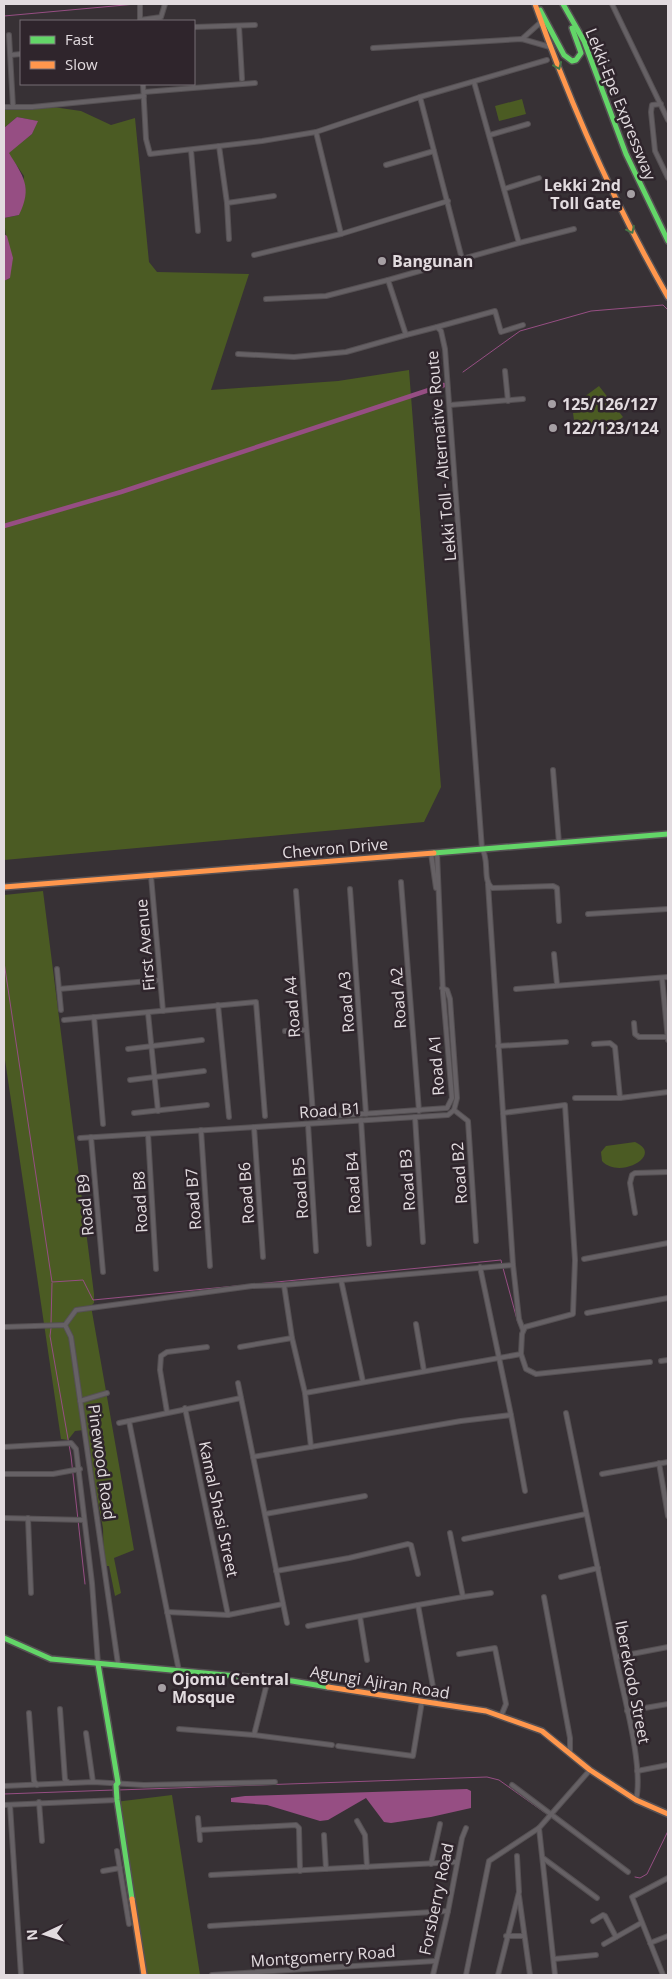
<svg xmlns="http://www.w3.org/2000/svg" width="672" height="1979" viewBox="0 0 672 1979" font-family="'Open Sans',sans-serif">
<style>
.green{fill:#4b5b23}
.water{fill:#964e83}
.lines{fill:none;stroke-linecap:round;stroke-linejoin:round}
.stream{stroke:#964e83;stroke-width:1}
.canal{stroke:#964e83;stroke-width:4.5}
.street-casing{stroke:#555053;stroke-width:6}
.fast-casing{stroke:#555053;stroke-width:8}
.slow-casing{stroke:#555053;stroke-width:8}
.street{stroke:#666165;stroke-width:4}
.fast{stroke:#63d668;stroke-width:5}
.slow{stroke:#ff974d;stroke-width:5}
.oneway{stroke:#467547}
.poi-dot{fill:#a6a0a4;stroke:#2f252c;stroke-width:2}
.labels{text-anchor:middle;stroke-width:5;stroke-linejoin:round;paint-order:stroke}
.street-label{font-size:16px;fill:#e2dbdf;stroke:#2f252c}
.poi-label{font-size:16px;font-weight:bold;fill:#e2dbdf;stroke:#2f252c;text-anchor:start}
</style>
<rect width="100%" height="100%" fill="#373135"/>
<g class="green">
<polygon points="522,99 526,114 499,121 495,106"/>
<polygon points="39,105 81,111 111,125 135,118 149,262 157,272 249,274 211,390 338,381 409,370 441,787 424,822 4,860 4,281 10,278 4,218 19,215 24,176 8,153 32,134 37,121 17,117 4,128 4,106"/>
<polygon points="599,386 623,417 604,432 596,421 596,433 576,435 573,413 588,411 580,400"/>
<polygon points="43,891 94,1294 94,1303 91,1306 134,1550 114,1558 121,1593 115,1596 109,1566 104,1566 103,1528 84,1430 75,1431 68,1440 61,1439 4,1053 4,895"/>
<path d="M635 1142C665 1155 619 1180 602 1161L601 1152 606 1146Z"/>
<polygon points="172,1795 200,1975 144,1975 115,1802"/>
</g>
<g class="water">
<path d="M17 117 38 121 32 134 9 153C23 176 33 187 19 215L4 218V128Z"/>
<polygon points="4,234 7,236 13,258 10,278 4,281"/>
<polygon points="467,1789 471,1791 471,1808 431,1817 391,1823 384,1822 366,1798 328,1820 320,1821 267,1805 231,1802 231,1798 245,1796"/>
</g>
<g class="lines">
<g class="stream">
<polyline points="4,16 136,4"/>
<polyline points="463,372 520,331 591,311 663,305 668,310"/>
<polyline points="4,962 52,1282 83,1280 93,1300 501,1260 502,1265"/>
<polyline points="503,1268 518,1323"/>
<polyline points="51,1324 52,1283"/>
<polyline points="51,1328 50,1336 71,1456 85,1584"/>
<polyline points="118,1790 487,1777 499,1780 544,1812"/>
<polyline points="4,1794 114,1790"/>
<polyline points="635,1877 640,1878 647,1874 668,1831"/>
</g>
<polyline class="canal" points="4,526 121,492 444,385"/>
<g class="street-casing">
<g id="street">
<polyline points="140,4 140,21"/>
<polyline points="612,4 668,120"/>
<polyline points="140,20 161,17 165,4"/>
<polyline points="239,26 242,79"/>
<polyline points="194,27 255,25"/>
<polyline points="9,35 13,107"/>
<polyline points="522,39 541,22"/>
<polyline points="373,48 522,39 550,47"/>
<polyline points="11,55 21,54"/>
<path d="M143 84 146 139 150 154 262 141 316 132 420 97 462 259 388 280 406 335 437 327 441 331 445 349 482 849C490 860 482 880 492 888L553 886 557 888 559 921"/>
<polyline points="144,92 255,83"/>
<polyline points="420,97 547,60"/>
<polyline points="661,104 652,105 651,112 655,151 668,178"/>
<polyline points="4,107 32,107 144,96"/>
<polyline points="316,132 341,234"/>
<polyline points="490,135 528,124"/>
<polyline points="219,146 227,203 229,239"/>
<polyline points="191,150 198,231"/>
<polyline points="386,165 434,151"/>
<polyline points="504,189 539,178"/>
<polyline points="227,203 274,196"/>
<polyline points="519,243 574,229"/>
<polyline points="254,255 341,234 448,201"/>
<polyline points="462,259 519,243 474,82"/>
<polyline points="266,299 326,296 388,280"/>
<polyline points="437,327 495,311 501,332 523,325"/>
<polyline points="238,354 294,357 346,352 406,335"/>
<polyline points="505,371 508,401"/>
<polyline points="450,405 523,399"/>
<polyline points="553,770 559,843"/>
<polyline points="431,853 436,888"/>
<polyline points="151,876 163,1011"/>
<polyline points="401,882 419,1111"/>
<polyline points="488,884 513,1265 519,1319 523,1330"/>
<polyline points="350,889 366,1114"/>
<polyline points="296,891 313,1114 319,1117 447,1108 452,1098 443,993 437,853"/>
<polyline points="588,914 668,909"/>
<polyline points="554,954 557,984"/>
<polyline points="57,969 61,1010"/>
<polyline points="662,978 668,1040"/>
<polyline points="59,989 160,980"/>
<polyline points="516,989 668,977"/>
<polyline points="218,1005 229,1117"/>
<polyline points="148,1013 158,1111"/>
<polyline points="94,1017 103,1124"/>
<polyline points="64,1020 256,1002 265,1116"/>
<polyline points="634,1023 635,1034 639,1037 668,1037"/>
<polyline points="285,1031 306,1030"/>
<polyline points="594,1044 610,1043 615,1047 620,1098"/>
<polyline points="498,1046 566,1042"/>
<polyline points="128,1049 202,1040"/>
<polyline points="130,1080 204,1071"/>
<polyline points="575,1098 620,1098 668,1092"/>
<polyline points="454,1110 468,1121 476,1241"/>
<polyline points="134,1113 207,1105"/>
<polyline points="415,1117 423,1242"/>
<polyline points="361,1120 369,1244"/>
<polyline points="308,1124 316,1251"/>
<polyline points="254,1127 263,1257"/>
<polyline points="201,1130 210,1266"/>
<polyline points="148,1134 156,1269"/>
<polyline points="91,1137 103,1272"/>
<polyline points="80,1138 448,1115 454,1110 457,1098 450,999 447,990 442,988"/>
<polyline points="635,1213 630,1183 632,1175 635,1173 668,1172"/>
<polyline points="584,1259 668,1243"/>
<polyline points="480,1267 511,1415 525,1491"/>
<polyline points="341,1280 363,1382"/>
<polyline points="284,1285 513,1265"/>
<polyline points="587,1313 668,1298"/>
<polyline points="416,1324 424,1371"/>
<polyline points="65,1325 76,1310 252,1286 284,1285 292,1338 305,1393"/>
<polyline points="4,1327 65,1325 71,1337 118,1664"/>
<polyline points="240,1347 292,1338"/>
<polyline points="521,1354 526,1369 536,1374 650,1362"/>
<polyline points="661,1361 668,1360"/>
<polyline points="238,1383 287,1623"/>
<polyline points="80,1401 107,1393"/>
<polyline points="185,1408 228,1615"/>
<polyline points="167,1412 160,1370 161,1356 167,1352 207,1347"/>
<path d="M566 1413C583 1495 599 1576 616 1658 623 1693 644 1767 636 1800"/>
<polyline points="129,1421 179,1671"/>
<polyline points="119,1423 241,1398"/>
<polyline points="4,1447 71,1443 76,1449 92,1583 98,1664"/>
<polyline points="311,1447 305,1393 521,1354 522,1334 525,1327 573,1314 575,1260 565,1105 503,1113"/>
<polyline points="253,1457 461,1421 511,1415"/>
<polyline points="659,1463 668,1516"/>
<polyline points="4,1474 53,1474 80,1469"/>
<polyline points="602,1474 668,1462"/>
<polyline points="265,1514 365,1496"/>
<polyline points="4,1518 84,1520"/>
<polyline points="28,1518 31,1593"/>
<polyline points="464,1539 586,1514"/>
<polyline points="276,1571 349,1558 408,1544 411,1545 418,1574"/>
<polyline points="561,1577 598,1568"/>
<polyline points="463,1597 491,1593"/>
<polyline points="544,1597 570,1738 570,1752"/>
<polyline points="167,1612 228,1615 283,1604"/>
<polyline points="360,1617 367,1660"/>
<polyline points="308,1626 418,1605"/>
<polyline points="459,1654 495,1648 506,1704 501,1716"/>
<polyline points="616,1657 668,1647"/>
<polyline points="436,1703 418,1605 463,1597 450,1533"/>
<polyline points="60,1709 65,1780 69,1783"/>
<polyline points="627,1711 668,1704"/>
<polyline points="29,1713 34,1781 37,1785"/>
<polyline points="179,1729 254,1735 332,1745"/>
<polyline points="86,1733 93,1782"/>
<polyline points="254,1735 268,1679"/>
<polyline points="338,1746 413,1756 422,1701"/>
<polyline points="637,1771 668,1765"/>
<polyline points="512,1785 628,1872"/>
<polyline points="4,1786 93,1782 144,1785 275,1782"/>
<polyline points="39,1802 42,1841"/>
<polyline points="4,1805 117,1800"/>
<polyline points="10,1805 21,1975"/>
<polyline points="198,1818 200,1840"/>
<polyline points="357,1821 365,1835 367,1867"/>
<polyline points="539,1828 555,1975"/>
<polyline points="199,1830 296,1825 299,1828 300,1871"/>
<polyline points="324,1835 326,1869"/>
<polyline points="117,1851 129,1924"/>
<polyline points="543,1858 597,1898"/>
<polyline points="431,1864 440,1824"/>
<polyline points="103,1871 120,1868"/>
<polyline points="211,1875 457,1862"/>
<polyline points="519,1896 530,1975"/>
<polyline points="593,1921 603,1915 605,1916 616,1937"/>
<polyline points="210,1926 448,1911"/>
<polyline points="506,1936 524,1936"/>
<polyline points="650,1943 668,1936"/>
<polyline points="604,1944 641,1923"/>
<polyline points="554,1959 596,1955"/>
<polyline points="212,1975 435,1961"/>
<polyline points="433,1975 448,1911 462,1838 466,1828"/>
<polyline points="466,1975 489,1861 539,1828 590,1770"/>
<polyline points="498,1975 519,1892 517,1856"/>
<polyline points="663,1975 632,1897 668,1878"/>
</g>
</g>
<g class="fast-casing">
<g id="fast">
<polyline points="563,4 584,41 626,154 668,241"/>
<polyline points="540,10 564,55 572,61 576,60 581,53 572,28"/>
<polyline points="434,853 668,834"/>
<polyline points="4,1638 51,1659 292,1681 328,1687"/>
<polyline points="98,1664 118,1783 116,1785 117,1800 132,1899"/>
</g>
</g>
<g class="slow-casing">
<g id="slow">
<path d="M535 4C571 106 614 203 668 297"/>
<polyline points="4,887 434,853"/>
<polyline points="328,1687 486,1711 542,1731 590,1770 636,1800 668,1814"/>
<polyline points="132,1899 144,1975"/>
</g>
</g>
<use href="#street" class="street"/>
<use href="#fast" class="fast"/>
<use href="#slow" class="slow"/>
</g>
<defs><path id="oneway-chevron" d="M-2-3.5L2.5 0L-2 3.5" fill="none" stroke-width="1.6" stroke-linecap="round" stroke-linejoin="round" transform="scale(1.25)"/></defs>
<g class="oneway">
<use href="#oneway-chevron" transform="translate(558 66) rotate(67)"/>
<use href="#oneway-chevron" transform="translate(631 230) rotate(64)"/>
</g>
<g class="poi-dot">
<circle cx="631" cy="194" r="5"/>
<circle cx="382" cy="261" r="5"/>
<circle cx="552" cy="404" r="5"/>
<circle cx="553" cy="428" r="5"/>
<circle cx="162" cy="1688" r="5"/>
</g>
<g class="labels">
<g class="street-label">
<text transform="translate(621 104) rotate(68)" y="6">Lekki-Epe Expressway</text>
<text transform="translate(441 456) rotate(-95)" y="6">Lekki Toll - Alternative Route</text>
<text transform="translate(335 848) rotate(-5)" y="6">Chevron Drive</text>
<text transform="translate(145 945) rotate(-95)" y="6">First Avenue</text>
<text transform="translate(398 998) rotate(-94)" y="6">Road A2</text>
<text transform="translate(346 1002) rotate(-94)" y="6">Road A3</text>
<text transform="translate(292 1007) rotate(-94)" y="6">Road A4</text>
<text transform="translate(436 1065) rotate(-94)" y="6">Road A1</text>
<text transform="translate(330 1110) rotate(-4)" y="6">Road B1</text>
<text transform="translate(459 1173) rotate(-94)" y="6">Road B2</text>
<text transform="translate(407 1180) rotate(-94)" y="6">Road B3</text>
<text transform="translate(353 1183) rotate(-93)" y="6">Road B4</text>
<text transform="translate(300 1188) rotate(-94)" y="6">Road B5</text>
<text transform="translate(246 1193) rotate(-94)" y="6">Road B6</text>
<text transform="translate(193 1199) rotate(-94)" y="6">Road B7</text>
<text transform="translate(140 1202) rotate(-93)" y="6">Road B8</text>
<text transform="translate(85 1205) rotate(-95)" y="6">Road B9</text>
<text transform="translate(102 1462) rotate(82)" y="6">Pinewood Road</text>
<text transform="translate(219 1509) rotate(78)" y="6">Kamal Shasi Street</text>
<text transform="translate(380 1682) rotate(9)" y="6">Agungi Ajiran Road</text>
<text transform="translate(633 1682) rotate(79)" y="6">Iberekodo Street</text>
<text transform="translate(436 1899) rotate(-78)" y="6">Forsberry Road</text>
<text transform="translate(323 1956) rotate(-4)" y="6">Montgomerry Road</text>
</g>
<g class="poi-label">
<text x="621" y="191" text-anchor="end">Lekki 2nd<tspan x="621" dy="18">Toll Gate</tspan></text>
<text x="392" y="267">Bangunan</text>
<text x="562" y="410">125/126/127</text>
<text x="563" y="434">122/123/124</text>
<text x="172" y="1685">Ojomu Central<tspan x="172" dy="18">Mosque</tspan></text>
</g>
</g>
<rect width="672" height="1979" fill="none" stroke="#e2dbdf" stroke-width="10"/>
<rect x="20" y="20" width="175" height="65" fill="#2f252c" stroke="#776e74"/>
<rect x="30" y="36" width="25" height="8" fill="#63d668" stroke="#776e74"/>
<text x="65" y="45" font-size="15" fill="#e2dbdf">Fast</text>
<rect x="30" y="61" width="25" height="8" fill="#ff974d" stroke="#776e74"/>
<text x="65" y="70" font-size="15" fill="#e2dbdf">Slow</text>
<g transform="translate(45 1934) rotate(266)" stroke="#2f252c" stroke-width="4" paint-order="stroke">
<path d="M0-4L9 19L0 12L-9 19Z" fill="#e2dbdf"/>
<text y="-8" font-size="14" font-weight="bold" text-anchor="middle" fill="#e2dbdf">N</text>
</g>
</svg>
